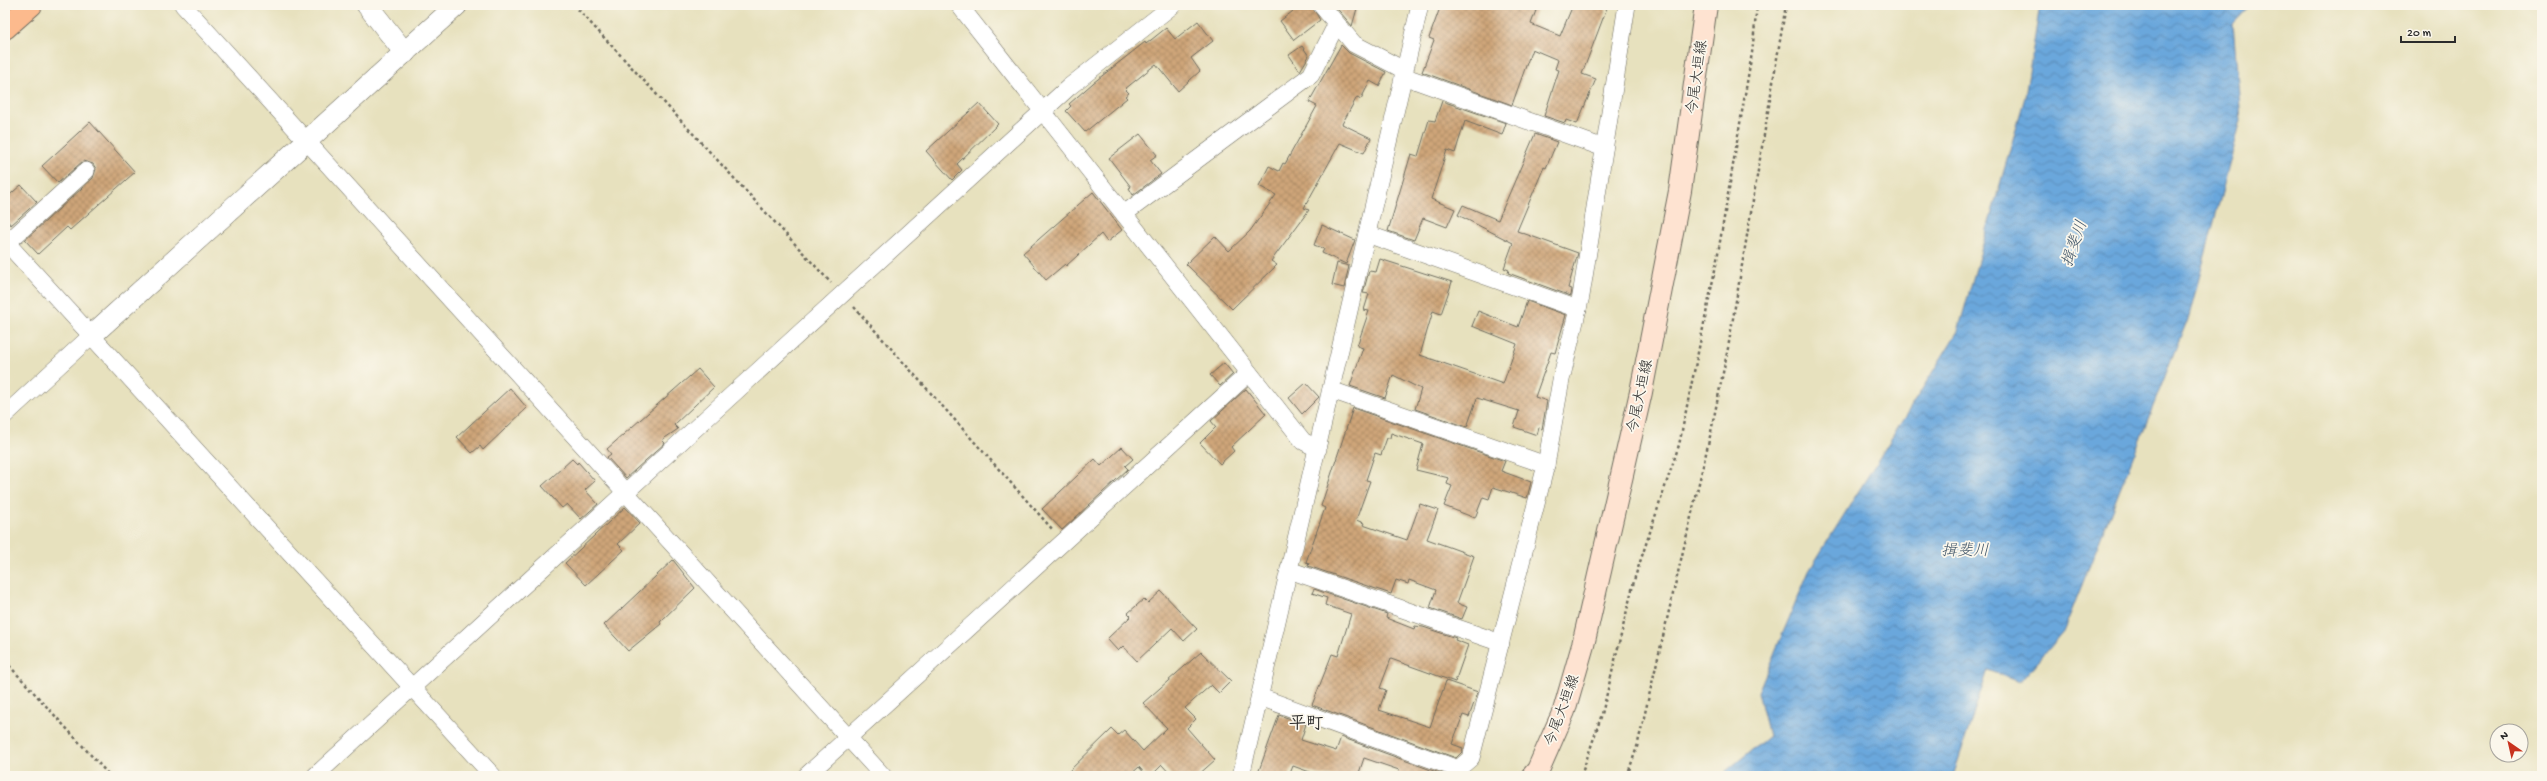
<svg xmlns="http://www.w3.org/2000/svg" width="2547" height="781" viewBox="0 0 2547 781" font-family="'Gochi Hand','Klee One',sans-serif">
<style>
.water{fill:url(#water-waves);stroke:#4b6984}
.building{fill:url(#building-cross-hatch)}
.lines{fill:none;stroke-linecap:round;stroke-linejoin:round}
.minor-casing{stroke:#6d6b5e;stroke-width:18}
.tertiary-casing{stroke:#6d6b5e;stroke-width:22}
.secondary-casing{stroke:#6d6b5e;stroke-width:24}
.primary-casing{stroke:#6d6b5e;stroke-width:24}
.path{stroke:#6d6b5e;stroke-width:2.5;stroke-dasharray:3 3;stroke-linecap:butt}
.minor{stroke:#fff;stroke-width:17}
.tertiary{stroke:#fff;stroke-width:21}
.secondary{stroke:#fee3d1;stroke-width:22}
.primary{stroke:#fcba8d;stroke-width:22}
.labels{text-anchor:middle;stroke-width:3.5;stroke-linejoin:round;paint-order:stroke}
.street-label{font-size:15px;fill:#2b2b2b;stroke:#fbf7ec}
.water-label{font-size:16px;font-style:italic;fill:#415669;stroke:#fbf7ec}
.quarter-label{font-size:17px;font-weight:bold;fill:#2b2b2b;stroke:#fbf7ec}
</style>
<defs>
<pattern id="water-waves" width="16" height="10" patternUnits="userSpaceOnUse"><rect width="16" height="10" fill="#6ba7dc"/><path d="M0 5q4-4 8 0t8 0" fill="none" stroke="#5888b3"/></pattern>
<pattern id="building-cross-hatch" width="8" height="8" patternUnits="userSpaceOnUse"><rect width="8" height="8" fill="#cfa679"/><path d="M0 0l8 8M0 8l8-8" fill="none" stroke="#a88763"/></pattern>
</defs>
<rect width="100%" height="100%" fill="#fbf7ec"/>
<filter id="ink" filterUnits="userSpaceOnUse"><feTurbulence type="fractalNoise" baseFrequency=".025" numOctaves="2"/><feDisplacementMap in="SourceGraphic" scale="8" xChannelSelector="R" yChannelSelector="G"/><feConvolveMatrix kernelMatrix="1 2 1 2 8 2 1 2 1" color-interpolation-filters="sRGB"/></filter>
<filter id="wash" filterUnits="userSpaceOnUse"><feTurbulence type="fractalNoise" baseFrequency=".012" numOctaves="4" result="noise"/><feDisplacementMap in="SourceGraphic" scale="16" xChannelSelector="R" yChannelSelector="G"/><feGaussianBlur stdDeviation="0.9" result="paint"/><feColorMatrix in="noise" values="0 0 0 0 0 0 0 0 0 0 0 0 0 0 0 0 0 1.4 0 .05"/><feComposite in="paint" operator="in"/></filter>
<g filter="url(#wash)">
<rect width="100%" height="100%" fill="#e7e1be"/>
<polygon class="water" points="2040,5 2250,5 2233,23 2241,120 2189,316 2064,630 2020,682 1988,670 1953,776 1725,776 1726,771 1769,736 1758,692 1809,571 1958,331 2025,97"/>
<g id="blocks">
<g class="building">
<polygon points="1301,5 1311,5 1320,20 1294,40 1280,21"/>
<polygon points="1334,5 1358,5 1352,26"/>
<polygon points="1441,5 1538,5 1531,24 1560,36 1573,5 1608,5 1582,74 1596,79 1577,124 1566,120 1565,123 1544,116 1559,70 1555,69 1558,60 1532,49 1512,105 1422,72 1434,40 1429,38"/>
<polygon points="1198,21 1213,41 1191,58 1200,71 1178,91 1156,64 1125,89 1129,93 1125,96 1127,98 1085,132 1066,111 1071,106 1069,104 1093,83 1145,42 1146,44 1166,28 1175,39"/>
<polygon points="1341,45 1349,53 1386,72 1379,86 1370,81 1361,99 1357,97 1342,124 1371,138 1364,153 1340,143 1304,208 1309,210 1271,261 1277,265 1232,309 1186,264 1215,236 1229,251 1250,231 1276,195 1259,186 1269,166 1279,171 1283,163 1285,164 1317,106 1309,102"/>
<polygon points="1302,46 1309,56 1300,71 1289,55"/>
<polygon points="1442,101 1506,123 1502,135 1465,121 1455,153 1447,150 1431,199 1455,209 1447,227 1423,218 1414,240 1388,231 1411,154 1418,156 1429,120 1435,121"/>
<polygon points="979,103 998,124 957,164 962,170 952,180 926,151"/>
<polygon points="90,122 135,172 70,230 67,227 38,254 25,240 93,178 96,169 93,164 83,161 58,183 42,166"/>
<polygon points="1140,134 1157,155 1150,160 1161,174 1133,195 1129,188 1131,187 1109,158"/>
<polygon points="1535,134 1557,142 1546,168 1544,167 1517,231 1578,253 1568,288 1572,289 1571,296 1508,273 1509,270 1504,268 1513,243 1458,215 1463,205 1498,220"/>
<polygon points="21,185 37,202 11,225 5,218 5,199"/>
<polygon points="1093,192 1122,230 1107,242 1101,234 1066,266 1065,264 1046,280 1023,253"/>
<polygon points="1322,225 1355,240 1346,264 1322,253 1324,249 1314,245"/>
<polygon points="1380,259 1452,282 1441,314 1433,311 1420,355 1503,384 1517,344 1472,326 1478,311 1518,327 1527,301 1566,315 1555,353 1551,352 1535,397 1547,401 1542,429 1539,428 1537,435 1514,427 1519,411 1477,398 1467,427 1415,409 1421,389 1393,375 1385,398 1350,386 1363,348 1357,346 1369,311 1364,310 1369,294 1363,293 1369,271 1376,272"/>
<polygon points="1337,263 1349,266 1344,288 1332,285"/>
<polygon points="1224,363 1233,374 1220,386 1210,375"/>
<polygon points="698,369 714,387 674,425 678,429 662,440 665,443 626,478 607,457 611,454 607,449"/>
<polygon points="1306,383 1319,397 1302,414 1289,398"/>
<polygon points="510,388 527,408 483,450 480,446 472,453 457,437"/>
<polygon points="1246,389 1266,414 1231,447 1234,451 1220,464 1200,443 1216,427 1211,421"/>
<polygon points="1353,408 1505,461 1501,471 1531,482 1527,498 1493,487 1489,499 1483,497 1475,518 1444,506 1452,486 1447,484 1449,478 1416,470 1423,444 1391,433 1390,438 1387,438 1381,455 1375,453 1366,480 1370,481 1356,520 1364,523 1363,525 1407,540 1420,504 1438,510 1427,539 1474,556 1457,603 1467,607 1462,619 1430,608 1436,590 1409,580 1408,584 1396,580 1391,594 1308,566 1309,563 1306,562 1325,508 1321,506"/>
<polygon points="1122,447 1133,459 1125,466 1128,469 1062,530 1042,509 1095,459 1101,466"/>
<polygon points="572,459 577,464 578,462 595,481 585,490 598,504 581,519 567,504 562,508 542,486"/>
<polygon points="625,507 640,523 618,544 624,550 586,585 565,563"/>
<polygon points="673,560 695,588 660,622 661,624 628,651 604,625"/>
<polygon points="1314,589 1387,614 1386,618 1414,629 1415,626 1423,627 1456,638 1455,640 1468,645 1455,682 1391,659 1380,688 1386,690 1379,710 1430,727 1446,681 1478,692 1469,717 1463,715 1452,744 1463,748 1462,752 1456,758 1312,705 1332,654 1338,656 1351,614 1325,605 1327,598 1312,593"/>
<polygon points="1161,591 1197,629 1184,641 1172,628 1137,661 1123,646 1118,651 1107,639 1131,616 1128,613 1144,599 1148,603"/>
<polygon points="1201,652 1231,681 1219,693 1211,685 1185,708 1196,719 1187,728 1215,760 1197,776 1172,776 1162,765 1151,776 1147,776 1139,767 1129,776 1064,776 1112,729 1118,735 1124,730 1143,751 1167,728 1143,703"/>
<polygon points="1279,715 1306,724 1301,740 1336,751 1341,737 1442,774 1441,776 1397,776 1399,770 1364,758 1358,776 1321,776 1293,766 1289,776 1257,776"/>
</g>
</g>
</g>
<g filter="url(#ink)">
<use href="#blocks" fill-opacity="0" stroke="#6d6b5e" stroke-width="1"/>
<g class="lines">
<g class="minor-casing">
<g id="minor">
<polyline points="183,5 883,776"/>
<polyline points="959,5 1303,441 1318,449"/>
<polyline points="1321,5 1354,44 1404,70"/>
<polyline points="1403,76 1604,148"/>
<polyline points="1124,214 1311,75 1336,25"/>
<polyline points="1367,234 1578,309"/>
<polyline points="5,241 493,776"/>
<polyline points="7,243 86,171"/>
<polyline points="1331,390 1546,465"/>
<polyline points="5,415 92,335"/>
<polyline points="1289,570 1501,643"/>
<polyline points="1260,697 1458,769 1471,758 1546,465 1561,380 1581,296 1627,5"/>
<polyline points="315,776 1069,87 1173,5"/>
<polyline points="806,776 1249,373"/>
<polyline points="1241,776 1420,5"/>
</g>
</g>
<g class="tertiary-casing">
<g id="tertiary">
<polyline points="367,5 405,53"/>
<polyline points="92,335 457,5"/>
</g>
</g>
<g class="secondary-casing">
<polyline id="secondary" points="1533,776 1538,770 1564,711 1583,645 1641,392 1680,191 1706,5"/>
</g>
<g class="primary-casing">
<polyline id="primary" points="5,28 31,5"/>
</g>
<g class="path">
<polyline points="574,5 831,283"/>
<polyline points="854,307 1053,530"/>
<polyline points="5,661 110,776"/>
<polyline points="1581,776 1602,714 1635,577 1679,445 1716,265 1752,53 1757,5"/>
<polyline points="1627,776 1637,747 1711,432 1728,348 1786,5"/>
</g>
<use href="#minor" class="minor"/>
<use href="#tertiary" class="tertiary"/>
<use href="#secondary" class="secondary"/>
<use href="#primary" class="primary"/>
</g>
</g>
<g class="labels">
<g class="street-label">
<text transform="translate(1696 77) rotate(-82)" y="5">今尾大垣線</text>
<text transform="translate(1639 396) rotate(-78)" y="5">今尾大垣線</text>
<text transform="translate(1561 710) rotate(-70)" y="5">今尾大垣線</text>
</g>
<g class="water-label">
<text transform="translate(2073 243) rotate(-71)" y="6">揖斐川</text>
<text x="1965" y="555">揖斐川</text>
</g>
<g class="quarter-label">
<text x="1306" y="728">平町</text>
</g>
</g>
<rect width="2547" height="781" fill="none" stroke="#fbf7ec" stroke-width="20"/>
<g transform="translate(2509 743) rotate(326)"><circle r="19" fill="#fbf7ec" stroke="#a8a59f"/>
<path d="M0-3L7 15L0 10L-7 15Z" fill="#c8321e"/>
<text y="-6" font-size="11" font-weight="bold" text-anchor="middle" fill="#2b2b2b">N</text>
</g>
<path d="M2401 36v6h54v-6" fill="none" stroke="#2b2b2b" stroke-width="2"/>
<text x="2407" y="36" font-size="12" fill="#2b2b2b" stroke="#fbf7ec" stroke-width="3" paint-order="stroke">20 m</text>
</svg>
